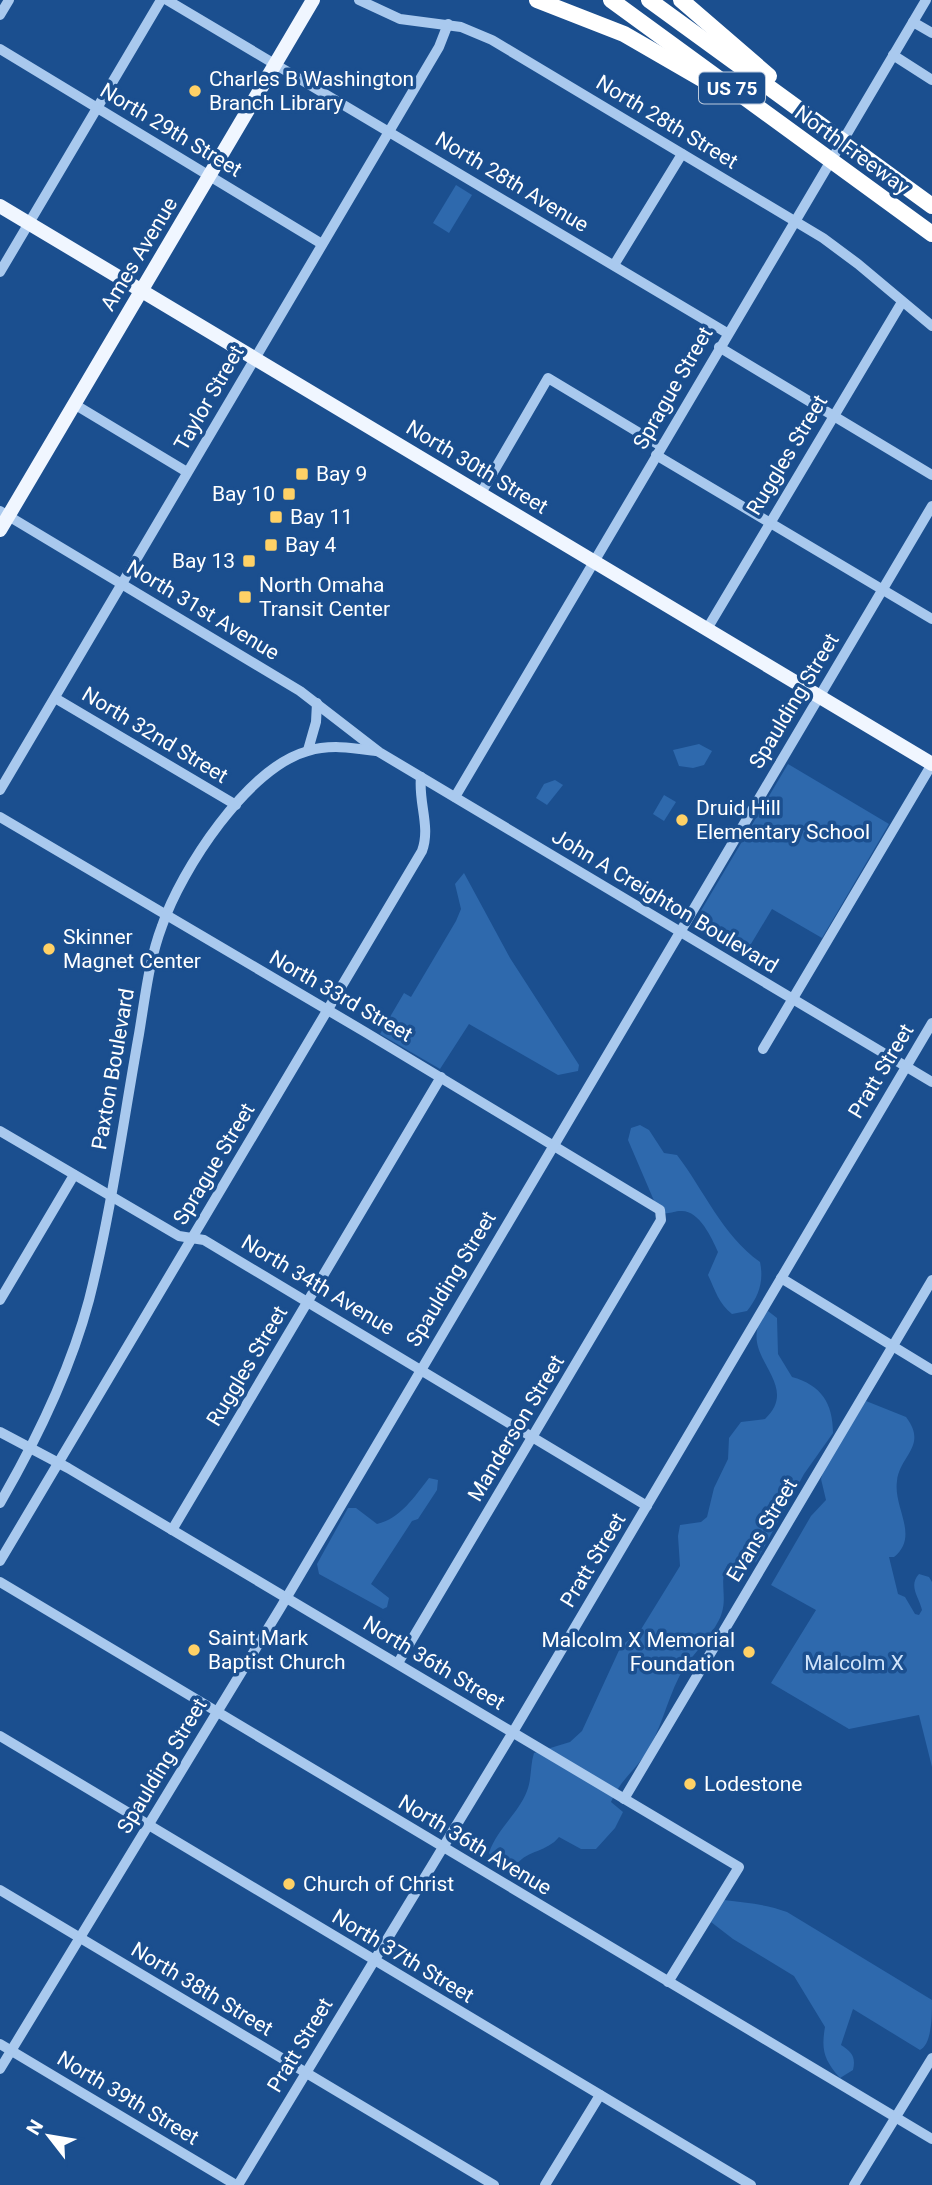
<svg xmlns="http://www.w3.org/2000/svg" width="932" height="2185" viewBox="0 0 932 2185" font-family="Roboto,sans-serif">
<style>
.green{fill:#2e69ad}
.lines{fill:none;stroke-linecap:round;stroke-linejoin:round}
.minor{stroke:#a9c9ee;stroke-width:10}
.major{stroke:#f0f6ff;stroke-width:14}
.highway{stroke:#fff;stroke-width:16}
.poi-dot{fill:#ffd166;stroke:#1b4f8f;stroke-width:2.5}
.labels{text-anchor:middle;stroke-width:7;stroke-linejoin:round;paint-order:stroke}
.shield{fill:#1b4f8f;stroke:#bbcadd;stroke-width:2}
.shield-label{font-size:19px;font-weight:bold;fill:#fff}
.poi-label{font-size:21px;fill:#fff;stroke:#1b4f8f;text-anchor:start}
.street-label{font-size:21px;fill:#fff;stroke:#1b4f8f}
.park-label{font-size:21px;fill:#cfe3fa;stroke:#1b4f8f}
</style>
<rect width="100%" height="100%" fill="#1b4f8f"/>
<g class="green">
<polygon points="456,185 472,195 449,233 433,223"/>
<polygon points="699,744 712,751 704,765 693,768 679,766 673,750"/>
<polygon points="788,764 889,824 822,938 772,909 748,949 696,919"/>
<polygon points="555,780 563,785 547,805 536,798 544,784"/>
<polygon points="664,795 676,802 664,821 653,814"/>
<polygon points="464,873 510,958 579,1065 578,1071 558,1075 469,1024 440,1069 380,1034 404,993 411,997 456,921 461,909 455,884"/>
<path d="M640 1125 649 1130 664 1153 677 1155C704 1190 722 1235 760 1262 764 1281 759 1296 747 1311L732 1314C719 1304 715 1290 708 1275L718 1252C712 1238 699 1210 681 1211 674 1211 671 1214 664 1213L655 1203 628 1140 631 1128Z"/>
<path d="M768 1311 777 1318 778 1354 792 1377C821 1385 833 1403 833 1433L804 1474 756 1562 747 1566 728 1564C717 1582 730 1598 719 1620 709 1640 690 1656 679 1677 666 1703 661 1730 645 1755 633 1772 619 1782 611 1802L623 1812 615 1828 596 1849H581L559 1837C547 1852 528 1850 517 1864L506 1866 495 1863 489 1853C497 1829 518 1814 527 1791 532 1778 530 1765 534 1753L570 1742 582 1731 621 1646 640 1631 680 1566 678 1536 680 1525 701 1522 707 1517 714 1488 728 1459 729 1438 741 1422 765 1419C805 1381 729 1353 768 1311Z"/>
<path d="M866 1401 906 1417C928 1446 900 1455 897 1481 893 1508 920 1536 894 1557H889L898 1594 905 1597 915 1614 919 1615 922 1610C919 1597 908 1586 919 1574L929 1577 932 1582V1767L919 1715 849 1729 771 1683 816 1610 771 1585 811 1516 826 1500 821 1479 824 1469Z"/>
<path d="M429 1478 438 1480 437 1490 418 1519 412 1521 371 1584 389 1598 387 1607 383 1609 319 1574 317 1564 348 1508H356L377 1524C400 1519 415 1496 429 1478Z"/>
<path d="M724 1900C746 1903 766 1904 787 1912L932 2000C932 2016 932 2044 920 2050L853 2009 841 2045C852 2052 856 2057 853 2070L840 2078C824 2060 821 2050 825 2027L794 1976 733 1939 711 1922Z"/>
</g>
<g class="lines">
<g class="minor">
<polyline points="167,0 727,333"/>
<polyline points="359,0 400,19 461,27 492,40 823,238 858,264 932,326"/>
<polyline points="0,15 9,0"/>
<polyline points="913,22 932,33"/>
<polyline points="0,49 322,244"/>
<polyline points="893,55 932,80"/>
<polyline points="614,265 682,154"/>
<polyline points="0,272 161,0"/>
<polyline points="719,347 932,475"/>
<polyline points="74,404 187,472"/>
<polyline points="656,455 932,619"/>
<polyline points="481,493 548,378 661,446"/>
<polyline points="0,511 300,691 379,752 932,1082"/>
<polyline points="707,629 902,302"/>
<polyline points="55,698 236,805"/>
<polyline points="308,750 316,722 317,703"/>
<polyline points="0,790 439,47 448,24"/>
<polyline points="455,797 926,0"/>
<polyline points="0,817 365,1032 660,1210 661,1220 398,1663"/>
<polyline points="763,1049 932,764"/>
<polyline points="0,1131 179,1236 204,1240 647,1506"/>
<polyline points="781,1278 932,1370"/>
<polyline points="0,1300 74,1175"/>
<polyline points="0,1432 68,1468 739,1867 668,1982"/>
<path d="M0 1503C37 1439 70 1372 89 1300 111 1213 123 1123 139 1034 145 998 149 960 162 926 181 870 248 767 308 751 330 744 354 748 376 751"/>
<polyline points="172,1530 441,1077"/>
<path d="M0 1561 422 851C431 827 418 802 421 777"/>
<polyline points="0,1582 932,2139"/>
<polyline points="0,1736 751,2185"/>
<polyline points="624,1799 932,1280"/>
<polyline points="0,1890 494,2185"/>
<polyline points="0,2044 236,2185"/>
<polyline points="0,2069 281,1607 932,506"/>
<polyline points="238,2185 513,1732 932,1023"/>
<polyline points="545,2185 600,2095"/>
<polyline points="854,2185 932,2058"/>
</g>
<g class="major">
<polyline points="0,206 932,764"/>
<polyline points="0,530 313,0"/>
</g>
<g class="highway">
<polyline points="537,0 624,34 707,82"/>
<polyline points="611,0 932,234"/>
<polyline points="649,0 932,206"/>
<polyline points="681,0 769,76"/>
</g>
</g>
<g class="poi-dot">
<circle cx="195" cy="91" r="7"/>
<rect x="295" y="467" width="14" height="14" rx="3.5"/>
<rect x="282" y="487" width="14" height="14" rx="3.5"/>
<rect x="269" y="510" width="14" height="14" rx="3.5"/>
<rect x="264" y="538" width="14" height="14" rx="3.5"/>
<rect x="242" y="554" width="14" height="14" rx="3.5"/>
<rect x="238" y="590" width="14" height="14" rx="3.5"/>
<circle cx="682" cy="820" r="7"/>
<circle cx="49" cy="949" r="7"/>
<circle cx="194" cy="1650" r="7"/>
<circle cx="749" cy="1652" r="7"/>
<circle cx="690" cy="1784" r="7"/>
<circle cx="289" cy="1884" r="7"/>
</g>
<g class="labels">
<rect class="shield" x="699" y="72.5" width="66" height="31" rx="5"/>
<g class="shield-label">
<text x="732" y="95">US 75</text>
</g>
<g class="poi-label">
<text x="209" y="86">Charles B Washington<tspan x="209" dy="24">Branch Library</tspan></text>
<text x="316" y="481">Bay 9</text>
<text x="275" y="501" text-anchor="end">Bay 10</text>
<text x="290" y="524">Bay 11</text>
<text x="285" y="552">Bay 4</text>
<text x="235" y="568" text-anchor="end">Bay 13</text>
<text x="259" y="592">North Omaha<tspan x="259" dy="24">Transit Center</tspan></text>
<text x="696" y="815">Druid Hill<tspan x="696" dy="24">Elementary School</tspan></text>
<text x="63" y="944">Skinner<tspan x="63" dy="24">Magnet Center</tspan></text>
<text x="208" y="1645">Saint Mark<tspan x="208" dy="24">Baptist Church</tspan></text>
<text x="735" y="1647" text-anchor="end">Malcolm X Memorial<tspan x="735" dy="24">Foundation</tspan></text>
<text x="704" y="1791">Lodestone</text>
<text x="303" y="1891">Church of Christ</text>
</g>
<g class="street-label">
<text transform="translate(667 122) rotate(31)" y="7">North 28th Street</text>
<text transform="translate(171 130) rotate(31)" y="7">North 29th Street</text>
<text transform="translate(852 150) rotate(36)" y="7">North Freeway</text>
<text transform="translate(512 182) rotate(31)" y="7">North 28th Avenue</text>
<text transform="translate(139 254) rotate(-59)" y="7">Ames Avenue</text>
<text transform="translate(673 388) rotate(-60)" y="7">Sprague Street</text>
<text transform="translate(209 398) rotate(-60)" y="7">Taylor Street</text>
<text transform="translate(787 455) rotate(-59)" y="7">Ruggles Street</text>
<text transform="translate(477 467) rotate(31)" y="7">North 30th Street</text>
<text transform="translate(203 610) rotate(31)" y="7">North 31st Avenue</text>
<text transform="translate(794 701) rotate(-59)" y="7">Spaulding Street</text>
<text transform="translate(155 735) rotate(31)" y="7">North 32nd Street</text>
<text transform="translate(665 901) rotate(31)" y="7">John A Creighton Boulevard</text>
<text transform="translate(341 996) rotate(30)" y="7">North 33rd Street</text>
<text transform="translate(113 1069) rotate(-80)" y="7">Paxton Boulevard</text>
<text transform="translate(881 1071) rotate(-59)" y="7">Pratt Street</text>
<text transform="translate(214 1164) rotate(-59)" y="7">Sprague Street</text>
<text transform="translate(451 1279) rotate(-59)" y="7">Spaulding Street</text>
<text transform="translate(318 1285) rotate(31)" y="7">North 34th Avenue</text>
<text transform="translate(247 1366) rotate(-59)" y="7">Ruggles Street</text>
<text transform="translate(516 1428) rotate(-59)" y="7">Manderson Street</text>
<text transform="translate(762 1530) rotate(-59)" y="7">Evans Street</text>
<text transform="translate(593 1560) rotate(-59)" y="7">Pratt Street</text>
<text transform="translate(434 1663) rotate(31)" y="7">North 36th Street</text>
<text transform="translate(162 1766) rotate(-59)" y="7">Spaulding Street</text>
<text transform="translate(475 1845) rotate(31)" y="7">North 36th Avenue</text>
<text transform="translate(403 1956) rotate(31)" y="7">North 37th Street</text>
<text transform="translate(202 1989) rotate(31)" y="7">North 38th Street</text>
<text transform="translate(300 2045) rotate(-59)" y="7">Pratt Street</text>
<text transform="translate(128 2098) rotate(31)" y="7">North 39th Street</text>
</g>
<g class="park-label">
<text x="854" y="1670">Malcolm X</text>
</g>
</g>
<g transform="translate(49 2136) rotate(301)" stroke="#1b4f8f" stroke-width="5" paint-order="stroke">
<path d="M0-5L12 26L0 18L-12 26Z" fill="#ffffff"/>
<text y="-10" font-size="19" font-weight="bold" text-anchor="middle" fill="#ffffff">N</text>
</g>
</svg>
